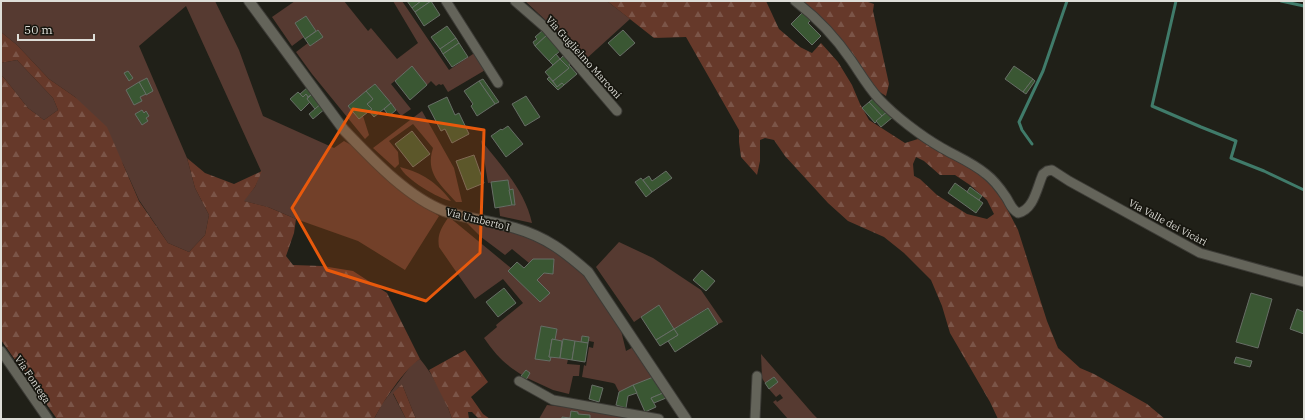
<svg xmlns="http://www.w3.org/2000/svg" width="1305" height="420" viewBox="0 0 1305 420" font-family="'IBM Plex Serif',serif">
<style>
.green{fill:#563a31}
.forest{fill:url(#forest-firs);fill-rule:evenodd}
.lines{fill:none;stroke-linecap:round;stroke-linejoin:round}
.stream{stroke:#407b6a;stroke-width:3}
.building{fill:#3a5733;stroke:#676e66}
.street-casing{stroke:#3d3c37;stroke-width:11}
.secondary-casing{stroke:#3d3c37;stroke-width:12}
.street{stroke:#64645a;stroke-width:9}
.secondary{stroke:#64645a;stroke-width:10}
.marked{fill:#e8590c;fill-opacity:0.2;stroke:#e8590c;stroke-width:3;stroke-linejoin:round}
.labels{text-anchor:middle;stroke-width:3.5;stroke-linejoin:round;paint-order:stroke}
.street-label{font-size:10px;fill:#deded8;stroke:#17160f}
</style>
<defs>
<pattern id="forest-firs" width="22" height="20" patternUnits="userSpaceOnUse"><rect width="22" height="20" fill="#66392a"/><path d="M5 1l3.5 6h-7zM16 11l3.5 6h-7z" fill="#7b5548"/></pattern>
</defs>
<rect width="100%" height="100%" fill="#202018"/>
<g class="green">
<polygon points="1,1 215,1 239,50 263,116 334,148 344,141 360,150 409,197 439,216 405,270 358,241 296,219 268,207 243,201 255,187 261,171 186,6 139,46 187,158 195,188 209,215 205,235 189,252 168,243 139,200 123,164 75,97 49,79 17,45 1,32"/>
<polygon points="295,1 344,1 368,31 371,28 397,59 418,43 393,1 402,1 449,70 476,52 487,69 448,92 443,84 441,85 439,84 436,86 431,81 427,85 412,67 391,84 411,109 401,116 375,84 348,106 359,119 363,116 369,135 365,139 312,74 296,52 308,43 310,46 323,37 318,30 316,31 306,16 295,23 304,37 292,46 272,17"/>
<polygon points="525,1 607,1 630,19 586,59 567,40"/>
<polygon points="17,60 53,98 58,110 44,120 28,108 5,79 1,75 1,63"/>
<path d="M422 111 454 168 462 202H456C440 184 425 173 433 148L413 124 389 141 398 152 399 164 395 168 373 148Z"/>
<path d="M481 140C501 166 525 190 532 223L500 216 499 207 515 205 513 190H509L508 180 488 183Z"/>
<path d="M400 167C423 173 436 182 451 201 439 199 405 179 400 167Z"/>
<path d="M445 215 449 217 511 268 508 271 540 302 549 293 537 280 544 273 553 274 554 259H533L529 263 512 249 505 255 481 237 464 220 523 234 557 248 586 277 620 326 626 351 637 345 656 376 619 392 615 384 613 383 582 377 584 365 586 366 589 347 593 348 594 342 589 341V337L582 336 581 342 563 339 562 341 555 340 557 329 541 326 536 359 550 361 551 357 568 359 567 364 580 365 579 376H573L569 394 553 390 527 378 530 373 526 370 522 375C504 364 496 355 484 338L497 327 496 325 523 303 503 279 475 299 439 247C437 235 441 228 448 218Z"/>
<polygon points="619,242 653,258 701,290 723,322 718,324 707,308 674,329 659,305 634,322 596,267"/>
<polygon points="761,354 813,414 818,419 788,419 773,402 776,400 777,402 783,398 780,394 776,397 769,389 778,382 774,377 765,383 762,378"/>
<path d="M420 359C434 376 445 398 452 419H416L402 384 393 394 406 419H374L382 404 412 364Z"/>
<polygon points="547,405 599,411 639,419 539,419"/>
</g>
<g class="forest">
<path d="M607 1H766L779 29 800 47 812 53 821 43 838 62 852 85 860 104 869 120 905 143 918 139 956 159 985 178 1001 197 1018 230 1047 321 1058 348 1080 368 1094 374 1147 404 1165 419H998L990 402 950 333 942 306 931 280 904 253 884 237 848 221 828 203 785 156 774 140 765 138 760 140V161L757 175 741 157 739 142V130L686 37 654 38ZM916 157 924 161 940 175H955L970 185 987 200 994 214 987 219 967 214 937 195 920 179 914 176 913 164Z"/>
<polygon points="799,1 865,1 874,4 873,11 889,84 886,96 875,89"/>
<path d="M1 32 17 45 49 79 75 97 107 127 139 201 168 243 189 252 205 235 209 215 195 188 187 158 205 173 234 184 262 171 255 187 244 201 268 207 296 219 294 233 286 256 293 265 322 266 353 271 387 293 420 359C404 369 383 402 374 419H57L1 340V75L5 79 28 108 44 120 58 110 53 98 17 60 1 63Z"/>
<polygon points="465,350 488,382 471,397 483,414 490,419 479,419 472,412 468,412 469,419 452,419 448,408 429,370"/>
<polygon points="402,384 416,419 406,419 393,393"/>
</g>
<g class="lines">
<g class="stream">
<polyline points="1176,1 1152,106 1201,127 1236,141 1231,158 1264,171 1304,190"/>
<polyline points="1281,1 1304,6"/>
<polyline points="1032,144 1022,130 1019,122 1043,71 1067,1"/>
</g>
</g>
<g class="building">
<polygon points="407,1 421,1 412,8"/>
<polygon points="421,1 431,1 415,12 412,8"/>
<polygon points="431,1 440,15 424,26 415,12"/>
<polygon points="803,12 811,20 808,23 821,36 812,45 791,24"/>
<polygon points="306,16 316,31 305,39 295,23"/>
<polygon points="447,26 456,38 440,49 431,37"/>
<polygon points="318,30 323,37 310,46 305,39"/>
<polygon points="543,30 547,35 535,46 533,42 537,39 535,37"/>
<polygon points="623,30 635,43 620,56 608,43"/>
<polygon points="547,35 561,50 549,61 535,46"/>
<polygon points="456,38 459,43 443,54 440,49"/>
<polygon points="459,43 468,57 452,67 443,54"/>
<polygon points="556,54 560,59 553,65 549,61"/>
<polygon points="563,56 570,63 569,65 577,74 564,85 562,83 557,87 553,81 569,68 560,59"/>
<polygon points="560,59 569,68 553,81 545,72"/>
<polygon points="412,66 427,85 410,100 395,81"/>
<polygon points="1014,66 1033,79 1023,92 1005,79"/>
<polygon points="128,71 133,78 129,81 124,73"/>
<polygon points="549,77 557,87 562,83 564,85 558,90 547,79"/>
<polygon points="147,78 153,91 146,95 139,82"/>
<polygon points="483,79 499,102 495,104 479,81"/>
<polygon points="1033,79 1035,81 1026,94 1023,92"/>
<polygon points="479,81 495,104 477,116 471,106 473,104 464,91"/>
<polygon points="139,82 146,94 140,97 142,101 134,105 126,90"/>
<polygon points="375,84 391,103 374,117 369,111 372,109 367,104 373,99 366,91"/>
<polygon points="308,87 313,93 308,97 306,94 303,97 300,94"/>
<polygon points="366,91 373,99 367,104 372,109 359,119 348,106"/>
<polygon points="298,92 303,97 306,94 308,97 307,99 310,102 301,111 290,99"/>
<polygon points="313,93 322,103 315,109 307,99"/>
<polygon points="526,96 540,117 525,126 512,104"/>
<polygon points="447,97 455,115 459,113 469,134 452,143 445,129 441,131 428,106"/>
<polygon points="874,98 887,112 882,116 869,102"/>
<polygon points="869,102 882,116 875,123 862,108"/>
<polygon points="322,103 326,108 313,119 309,114"/>
<polygon points="391,103 396,110 389,116 384,109"/>
<polygon points="142,110 144,113 146,111 149,116 146,118 148,121 142,125 135,114"/>
<polygon points="888,111 893,117 881,127 876,121"/>
<polygon points="508,126 523,144 506,157 491,136 501,129 502,130"/>
<polygon points="412,131 430,154 413,167 395,144"/>
<polygon points="474,155 484,183 467,190 456,161"/>
<polygon points="666,171 672,178 652,192 643,180 649,176 652,181"/>
<polygon points="641,178 652,192 646,197 635,182"/>
<polygon points="508,180 512,205 495,208 491,182"/>
<polygon points="955,183 983,203 976,213 948,193"/>
<polygon points="970,187 982,196 979,200 967,192"/>
<polygon points="513,189 515,205 512,205 509,190"/>
<polygon points="533,259 554,259 553,274 544,273 537,280 550,293 540,302 508,271 517,262 524,268"/>
<polygon points="702,270 715,281 706,291 693,280"/>
<polygon points="504,288 516,303 498,317 486,302"/>
<polygon points="1251,293 1272,299 1258,348 1236,342"/>
<polygon points="659,305 674,329 656,340 641,317"/>
<polygon points="708,308 718,324 675,352 668,341 678,335 674,329"/>
<polygon points="1297,309 1304,312 1304,334 1290,329"/>
<polygon points="541,326 557,329 555,340 552,339 549,357 551,357 550,361 535,359"/>
<polygon points="674,329 678,335 660,346 656,340"/>
<polygon points="582,336 589,337 588,343 581,342"/>
<polygon points="552,339 562,341 560,358 549,357"/>
<polygon points="563,339 575,341 572,360 560,358"/>
<polygon points="575,341 588,343 585,362 572,360"/>
<polygon points="1236,357 1252,361 1250,367 1234,363"/>
<polygon points="526,370 530,373 526,380 521,376"/>
<polygon points="656,376 663,393 651,398 656,407 645,412 633,385"/>
<polygon points="774,377 778,382 769,389 765,383"/>
<polygon points="592,385 603,388 599,402 589,399"/>
<polygon points="633,385 637,393 628,396 626,408 616,405 619,392"/>
<polygon points="663,393 666,398 654,403 651,398"/>
<polygon points="571,411 578,412 578,414 590,415 590,419 562,419 562,417 570,418"/>
</g>
<g class="lines">
<g class="street-casing">
<g id="street">
<polyline points="446,1 498,83"/>
<polyline points="515,1 546,28 617,111"/>
<path d="M795 1C816 17 836 38 851 60 860 73 868 87 879 99 895 116 921 136 942 148 956 156 973 163 986 174 994 180 1000 188 1006 197 1010 203 1011 209 1018 213 1034 210 1037 187 1043 174L1047 171 1052 170 1069 181 1200 253 1304 282"/>
<polyline points="1,351 48,419"/>
<polyline points="519,381 553,400 659,419"/>
<polyline points="755,419 757,376"/>
</g>
</g>
<g class="secondary-casing">
<path id="secondary" d="M249 1 344 130C371 158 407 197 444 211 467 219 492 221 515 228 546 237 564 251 588 272L686 419"/>
</g>
<use href="#street" class="street"/>
<use href="#secondary" class="secondary"/>
</g>
<path class="marked" d="M353 109 484 130 480 253 426 301 327 270 292 208Z"/>
<g class="labels">
<g class="street-label">
<text transform="translate(584 57) rotate(48)" y="4">Via Guglielmo Marconi</text>
<text transform="translate(478 219) rotate(14)" y="4">Via Umberto I</text>
<text transform="translate(1168 222) rotate(28)" y="4">Via Valle dei Vicàri</text>
<text transform="translate(33 379) rotate(56)" y="4">Via Fontega</text>
</g>
</g>
<rect width="1305" height="420" fill="none" stroke="#deded8" stroke-width="4"/>
<path d="M18 34v6h76v-6" fill="none" stroke="#deded8" stroke-width="2"/>
<text x="24" y="34" font-size="12" fill="#deded8" stroke="#17160f" stroke-width="3" paint-order="stroke">50 m</text>
</svg>
